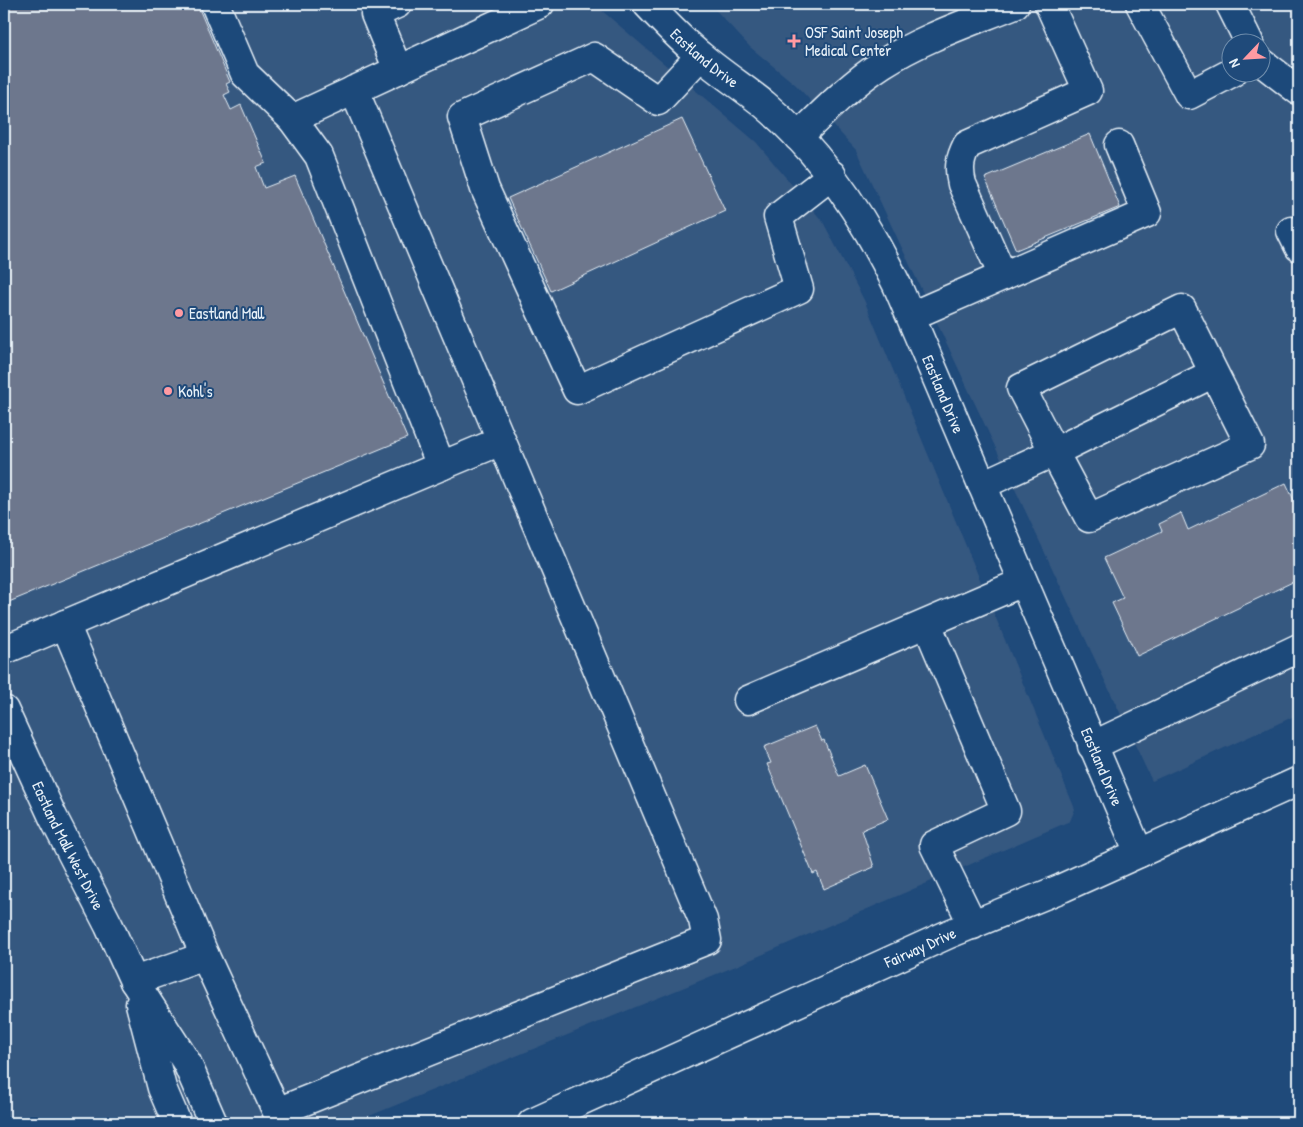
<svg xmlns="http://www.w3.org/2000/svg" width="1303" height="1127" viewBox="0 0 1303 1127" font-family="'Patrick Hand',sans-serif">
<style>
.built{fill:#365880;fill-rule:evenodd}
.building{fill:#6d778d;stroke:#e8f1f8}
.lines{fill:none;stroke-linecap:round;stroke-linejoin:round}
.minor-casing{stroke:#e8f1f8;stroke-width:31}
.major-casing{stroke:#e8f1f8;stroke-width:31}
.minor{stroke:#1f4a7a;stroke-width:28}
.major{stroke:#1f4a7a;stroke-width:28}
.poi-dot{fill:#ff9aa2;stroke:#1f4a7a;stroke-width:2}
.labels{text-anchor:middle;stroke-width:4;stroke-linejoin:round;paint-order:stroke}
.poi-label{font-size:16px;fill:#e8f1f8;stroke:#1f4a7a;text-anchor:start}
.street-label{font-size:16px;fill:#e8f1f8;stroke:#1f4a7a}
</style>
<rect width="100%" height="100%" fill="#1f4a7a"/>
<filter id="ink" filterUnits="userSpaceOnUse"><feTurbulence type="fractalNoise" baseFrequency=".02" numOctaves="2"/><feDisplacementMap in="SourceGraphic" scale="10" xChannelSelector="R" yChannelSelector="G"/><feConvolveMatrix kernelMatrix="1 2 1 2 8 2 1 2 1" color-interpolation-filters="sRGB"/></filter>
<g filter="url(#ink)">
<g class="built">
<polygon points="4,4 594,4 756,142 823,222 864,300 1075,809 1070,821 736,966 352,1123 4,1123"/>
<path d="M710 4H1299V714L1152 781 856 150 796 85 750 47ZM1230 42H1260V72H1230Z"/>
</g>
<g class="building">
<polygon points="4,4 197,4 230,82 226,84 230,92 224,95 231,110 241,105 266,163 256,167 264,188 295,176 407,438 4,604"/>
<polygon points="682,119 725,211 551,291 508,198"/>
<polygon points="1090,134 1120,207 1016,250 985,178"/>
<polygon points="1286,483 1299,511 1299,579 1137,656 1112,603 1123,598 1104,558 1162,531 1159,524 1181,513 1188,530"/>
<polygon points="815,726 822,741 824,740 839,776 865,765 888,819 862,830 874,867 824,889 817,872 813,874 767,764 771,763 764,747"/>
</g>
<g class="lines">
<g class="minor-casing">
<g id="minor">
<polyline points="215,4 245,74 292,119 540,4"/>
<polyline points="397,4 375,14 398,70"/>
<polyline points="1140,4 1189,95 1233,72"/>
<polyline points="1230,4 1249,42"/>
<polyline points="700,56 658,101 594,57 462,117 485,189 577,390 799,289 778,217 832,175"/>
<polyline points="1260,61 1299,91"/>
<path d="M798 137C825 111 851 84 882 64 922 38 971 22 1015 4"/>
<polyline points="1291,231 1299,247"/>
<path d="M1003 276 962 184C958 168 960 159 967 145L1088 91 1049 4"/>
<polyline points="911,316 1147,213 1119,145"/>
<polyline points="441,466 501,441"/>
<polyline points="982,485 1054,452 1089,518 1250,445 1182,309 1021,388 1054,452 1214,373"/>
<polyline points="65,624 205,956 134,981"/>
<polyline points="927,624 1006,811 934,845 973,925"/>
<polyline points="4,650 441,466 319,156 292,119"/>
<polyline points="748,700 1023,582"/>
<path id="s1" d="M4 710 53 817 109 926 134 981 187 1063 213 1123"/>
<polyline points="1092,746 1299,648"/>
<polyline points="205,956 277,1112 707,940 703,920 354,90"/>
<polyline points="140,1004 162,1088 177,1123"/>
</g>
</g>
<g class="major-casing">
<g id="major">
<path id="s2" d="M647 4C664 22 682 41 702 57 722 74 744 88 765 105 823 154 864 217 897 285L1139 853"/>
<path id="s3" d="M532 1123 949 934 1062 888 1299 781"/>
</g>
</g>
<use href="#minor" class="minor"/>
<use href="#major" class="major"/>
</g>
</g>
<g class="poi-dot">
<path d="M791.5 33.5h5v5h5v5h-5v5h-5v-5h-5v-5h5z"/>
<circle cx="179" cy="313" r="5"/>
<circle cx="168" cy="391" r="5"/>
</g>
<g class="labels">
<g class="poi-label">
<text x="805" y="38">OSF Saint Joseph<tspan x="805" dy="18">Medical Center</tspan></text>
<text x="189" y="319">Eastland Mall</text>
<text x="178" y="397">Kohl's</text>
</g>
<g class="street-label">
<text dy="6" stroke="none"><textPath href="#s2" startOffset="79">Eastland Drive</textPath></text>
<text dy="6" stroke="none"><textPath href="#s2" startOffset="499">Eastland Drive</textPath></text>
<text dy="6" stroke="none"><textPath href="#s2" startOffset="904">Eastland Drive</textPath></text>
<text dy="6" stroke="none"><textPath href="#s1" startOffset="150">Eastland Mall West Drive</textPath></text>
<text dy="6" stroke="none"><textPath href="#s3" startOffset="426">Fairway Drive</textPath></text>
</g>
</g>
<rect width="1303" height="1127" fill="none" stroke="#1f4a7a" stroke-width="20"/>
<rect x="10" y="10" width="1283" height="1107" fill="none" stroke="#e8f1f8" stroke-width="2" filter="url(#ink)"/>
<g transform="translate(1246 58) rotate(245)"><circle r="24" fill="#1f4a7a" stroke="#6f8dac"/>
<path d="M0-4L9 19L0 12L-9 19Z" fill="#ff9aa2"/>
<text y="-8" font-size="14" font-weight="bold" text-anchor="middle" fill="#e8f1f8">N</text>
</g>
</svg>
